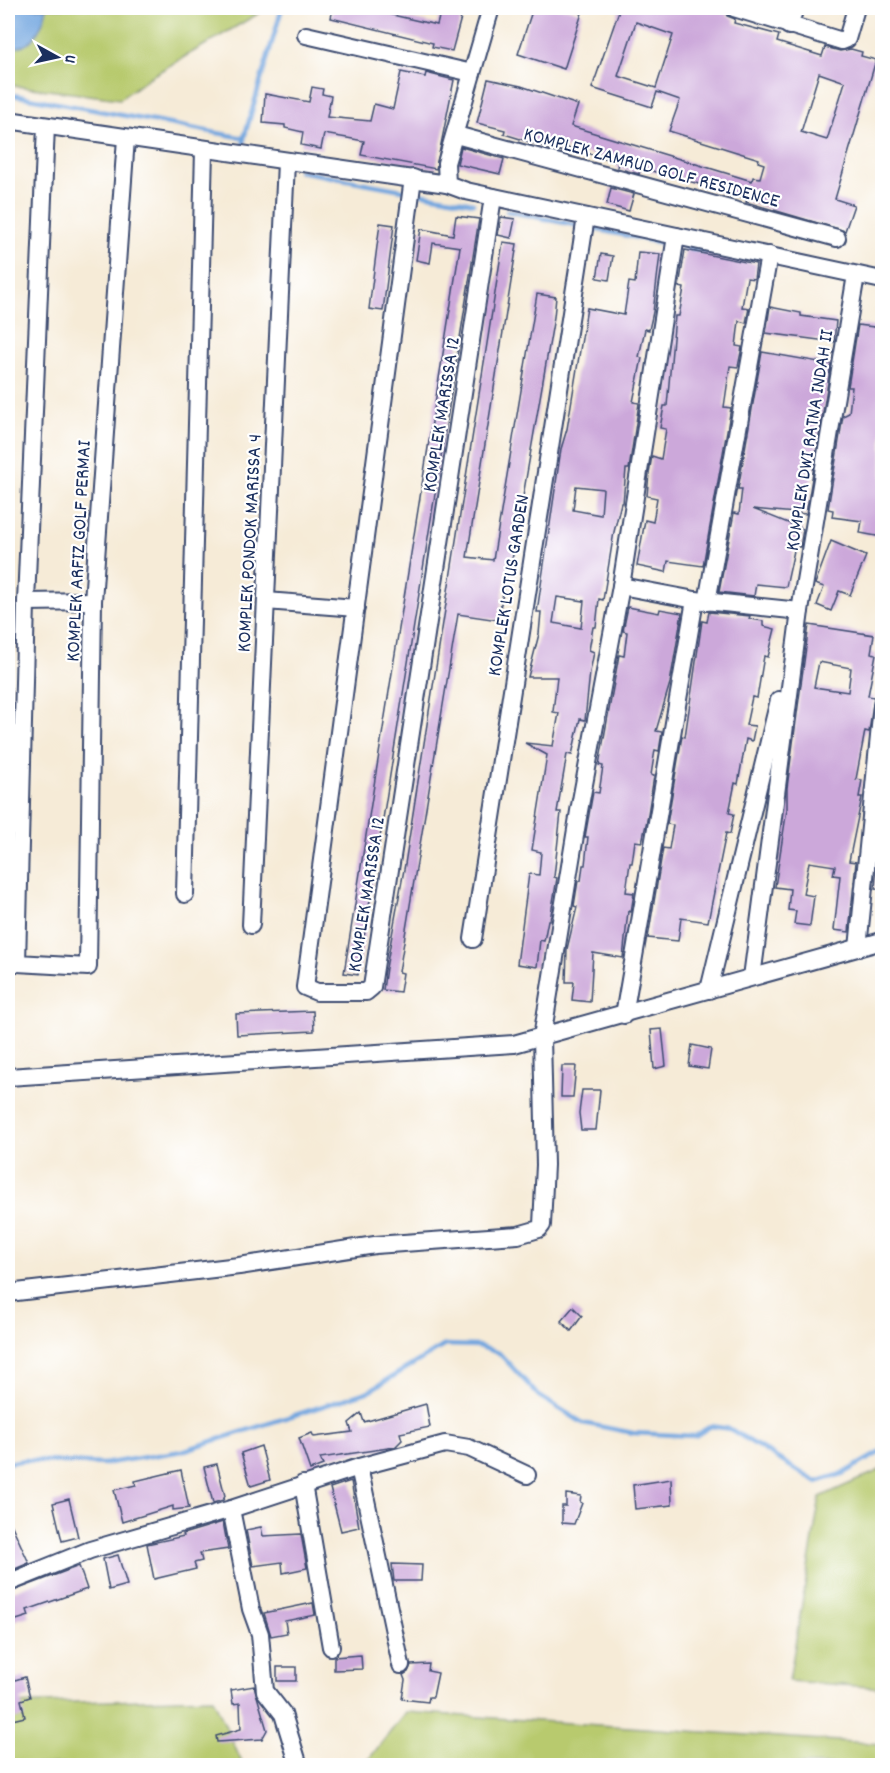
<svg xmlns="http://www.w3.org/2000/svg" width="890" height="1773" viewBox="0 0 890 1773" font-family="Dekko,sans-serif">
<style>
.green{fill:#b8ca6e;stroke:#6a7c66;stroke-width:1.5}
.water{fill:#72a6df;stroke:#466a9e;stroke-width:1.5}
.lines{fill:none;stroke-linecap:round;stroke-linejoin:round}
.stream{stroke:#72a6df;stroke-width:4.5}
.building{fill:#cca8da;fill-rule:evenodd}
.minor-casing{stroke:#3c4b70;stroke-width:20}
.minor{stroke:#fff;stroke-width:16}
.labels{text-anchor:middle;stroke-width:4.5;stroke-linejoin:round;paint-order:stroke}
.street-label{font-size:20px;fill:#1b2f5e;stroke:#fff}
</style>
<rect width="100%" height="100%" fill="#fff"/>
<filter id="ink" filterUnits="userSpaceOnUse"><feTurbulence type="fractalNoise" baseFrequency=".0167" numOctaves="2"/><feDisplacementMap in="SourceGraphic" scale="12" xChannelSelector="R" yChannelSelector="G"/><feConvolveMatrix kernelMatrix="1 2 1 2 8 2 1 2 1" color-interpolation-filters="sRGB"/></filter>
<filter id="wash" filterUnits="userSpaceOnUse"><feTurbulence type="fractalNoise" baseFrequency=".008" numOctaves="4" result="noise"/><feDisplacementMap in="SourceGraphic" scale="24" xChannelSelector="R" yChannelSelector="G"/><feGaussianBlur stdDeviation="1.35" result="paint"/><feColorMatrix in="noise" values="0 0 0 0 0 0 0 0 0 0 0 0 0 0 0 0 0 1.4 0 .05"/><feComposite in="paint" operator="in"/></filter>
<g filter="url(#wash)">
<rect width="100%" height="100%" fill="#f6ebd7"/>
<g class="green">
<polygon points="8,8 268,8 150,77 120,99 8,85"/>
<polygon points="882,1469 882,1688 789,1681 820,1497"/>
<polygon points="213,1698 243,1765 8,1765 8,1704"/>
<polygon points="406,1712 882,1744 882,1765 364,1765"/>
</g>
<path class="water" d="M8 8H47C45 20 38 36 27 44 23 47 18 46 13 49L8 61Z"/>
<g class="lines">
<g class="stream">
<polyline points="8,94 244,138"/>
<polyline points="243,151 244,138 282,8"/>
<polyline points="299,171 473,203"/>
<polyline points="507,211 667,244"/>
<polyline points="683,247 711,252"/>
<polyline points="8,1463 25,1460 103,1464 182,1451 367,1392 445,1345 478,1346 499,1353 539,1396 583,1423 633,1433 695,1436 711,1426 730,1429 816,1482 842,1474 882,1451"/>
</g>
</g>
<g id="blocks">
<g class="building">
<polygon points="333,8 370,8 370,10 437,25 441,9 462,14 452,51 432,47 433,43 331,18"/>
<polygon points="533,8 567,8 582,13 564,69 518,54"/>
<path d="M620 8H724L727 16 735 19 734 23 779 35 777 42 822 56 825 47 840 51 851 49 862 52 861 56 876 60 835 199 854 205 845 231 746 202 747 199 709 189 710 187 641 168 639 174 617 168 618 162 565 147 563 152 504 134 505 130 477 123 488 79 521 86 578 105 571 126 752 181 753 177 760 178 764 164 758 162 759 159 669 131 680 100 657 92 652 107 592 88ZM636 22 673 35 656 88 618 76ZM819 73 845 82 827 140 801 132Z"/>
<polygon points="401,72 425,77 426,73 454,80 436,169 361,155 364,141 353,139 324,134 321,149 301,145 303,132 285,128 285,125 263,123 265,94 309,102 312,87 323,89 322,94 331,96 327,117 370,121 374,104 393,109"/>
<polygon points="461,147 504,159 500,174 457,164"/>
<polygon points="611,188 634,194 629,211 607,205"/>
<polygon points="456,216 479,219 358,975 344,973 460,247 433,243 430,263 416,260 421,229 453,235"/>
<polygon points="501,217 515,219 511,238 498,235"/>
<polygon points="380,223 394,225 383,311 369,309"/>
<polygon points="503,242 517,244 467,557 493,560 537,294 556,297 554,317 512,560 509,560 498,620 458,614 399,972 403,973 400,992 383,990 386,968 405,864"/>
<polygon points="685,250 756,264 754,279 747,278 742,307 749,308 746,323 739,321 736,346 742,347 738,367 730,366 724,407 731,408 703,566 668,561 666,572 637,566 645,520 653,522 657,498 647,496 649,473 652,456 661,459 666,429 660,428 664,406 667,406 675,316 679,316 684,288 679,287"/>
<path d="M638 252 660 254 653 312 649 330 645 329 639 357 642 358 633 402 639 403 629 469H626L623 503H621L614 532 603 600 599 599 596 627H593L589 650 594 652 590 672 585 720 580 719 572 755 567 754 557 812H561L554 877 557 878 550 920H548L544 941 540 940 537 967 517 964 529 874 539 875 541 852 532 850 547 755 525 743 553 746 559 713 553 712 557 677H528L539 634 541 612H537L561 449 567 429 587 308 624 315 629 282 635 283ZM576 486 603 489 601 515 573 510ZM557 597 584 601 581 628 553 623Z"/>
<polygon points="601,254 613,256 609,280 597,278"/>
<polygon points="770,307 801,313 801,316 836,321 834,342 766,333"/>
<polygon points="858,325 882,328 882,537 860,533 862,521 832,517 833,510 828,509 843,416 849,413 852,387 848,387"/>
<polygon points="762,352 831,364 806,514 753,509 803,529 800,547 795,546 786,587 756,584 754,596 719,592 734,513 739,514 742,489 738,489"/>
<polygon points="831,541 866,556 850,595 839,591 831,611 817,605 824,587 815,584"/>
<polygon points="628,607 659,613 660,609 682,613 670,683 656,731 662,732 659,751 655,750 651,775 654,776 647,820 642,842 635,841 632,863 630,863 626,892 634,893 631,912 628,911 623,958 593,953 590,1002 572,1000 574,982 566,982 567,949 577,907 574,906 578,881 581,881 583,865 585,865 588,837 585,837 593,792 599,793 603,766 599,765 619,655 624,656 627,632 623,631"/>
<polygon points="709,612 750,616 749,619 763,621 763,626 775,629 768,657 764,656 757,698 752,697 746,725 755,726 752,741 746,739 738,784 735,783 729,813 734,814 730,834 726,833 708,922 681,918 678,941 648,938 663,848 669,849 673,825 667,824 682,736 685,737 702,621 707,622"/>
<path d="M809 625 874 635 871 653 876 654 868 696 874 697 869 732 865 731 856 779 862 780 859 797H862L849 861 856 862 849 932 834 930 840 876 833 875 835 866 809 862 803 894 814 896 810 926 794 924 796 911 788 910 790 889 775 887 787 809V788ZM819 662 851 668 848 692 814 687Z"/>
<polygon points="877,865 882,866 882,889 875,888"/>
<polygon points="313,1011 314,1031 237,1035 236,1014"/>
<polygon points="662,1029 666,1066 654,1069 651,1030"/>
<polygon points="692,1045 711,1049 708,1069 689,1066"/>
<polygon points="562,1066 576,1066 573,1097 561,1097"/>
<polygon points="582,1090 600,1090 596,1130 581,1130 579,1113"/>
<polygon points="573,1307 582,1316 571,1331 561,1321"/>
<polygon points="426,1404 430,1427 400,1433 402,1440 395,1447 320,1458 323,1465 310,1470 299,1438 312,1433 314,1437 352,1432 349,1423 361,1413 364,1422"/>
<polygon points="261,1446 270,1480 251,1486 241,1453"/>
<polygon points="217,1464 225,1496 223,1500 213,1503 204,1467"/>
<polygon points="181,1470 189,1508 173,1510 173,1506 122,1522 114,1490 136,1485 135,1481"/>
<polygon points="671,1479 672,1505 635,1509 633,1485"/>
<polygon points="351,1481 359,1527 341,1531 330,1488"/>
<polygon points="566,1494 581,1496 580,1502 582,1503 574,1524 562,1523 562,1506 566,1506"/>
<polygon points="69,1499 78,1537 62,1541 53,1503"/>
<polygon points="8,1517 29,1563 8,1572"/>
<polygon points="223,1522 228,1549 200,1553 202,1561 194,1563 196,1569 154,1579 147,1544 184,1536 183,1534"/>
<polygon points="261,1527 263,1536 301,1534 307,1568 283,1573 282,1562 253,1566 246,1530"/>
<polygon points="118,1555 127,1585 109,1590 103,1559"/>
<polygon points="392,1564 422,1565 421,1581 394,1581"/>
<polygon points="79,1566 87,1589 27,1610 29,1616 10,1622 8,1593"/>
<polygon points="313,1603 315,1615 285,1621 287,1633 271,1636 264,1613"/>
<polygon points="361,1655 362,1669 334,1670 334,1657"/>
<polygon points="429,1664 428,1671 438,1673 433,1697 429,1697 428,1702 402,1699 405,1680 403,1675 408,1672 411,1665"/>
<rect x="277" y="1667" width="19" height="14"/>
<polygon points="25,1677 30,1697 21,1700 25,1717 8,1721 8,1682"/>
<polygon points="254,1686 267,1730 262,1739 217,1742 216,1736 241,1729 240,1703 233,1704 231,1690"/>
</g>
</g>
</g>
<g filter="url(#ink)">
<use href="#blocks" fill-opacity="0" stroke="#3c4b70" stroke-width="1.5"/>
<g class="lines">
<g class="minor-casing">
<g id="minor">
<polyline points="491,8 446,163 447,184 466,191 882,280"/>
<polyline points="734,8 842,41 847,39 856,8"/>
<polyline points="789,26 795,8"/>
<polyline points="306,35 472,73"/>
<polyline points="8,120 447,184"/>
<polyline points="46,126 26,602 93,601"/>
<polyline points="456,135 837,238"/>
<polyline points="413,178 305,987 317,992 366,992 372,987 493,197"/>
<polyline points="621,586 695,600 800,611"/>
<polyline points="266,601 356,608"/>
<polyline points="26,602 17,963 88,967 93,601 126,138"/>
<polyline points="707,602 769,255"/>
<polyline points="185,894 204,150"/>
<polyline points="251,925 286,162"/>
<polyline points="473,939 586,217"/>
<polyline points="858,948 882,706"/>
<polyline points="752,977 800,611 856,275"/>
<polyline points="709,990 779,700"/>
<polyline points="624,1015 695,600"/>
<polyline points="8,1077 514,1044 882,941"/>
<polyline points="8,1293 239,1266 375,1245 518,1235 539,1229 542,1225 545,1165 542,1037 579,811 621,586 676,236"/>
<polyline points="359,1467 401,1665"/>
<polyline points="303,1484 331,1647"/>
<polyline points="231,1509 251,1609 260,1634 265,1691 283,1714 299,1766"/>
<polyline points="8,1583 90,1550 231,1509 359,1467 445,1444 469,1448 527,1475"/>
</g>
</g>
<use href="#minor" class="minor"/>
</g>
</g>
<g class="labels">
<g class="street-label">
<text transform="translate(652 166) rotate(15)" y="7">KOMPLEK ZAMRUD GOLF RESIDENCE</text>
<text transform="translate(440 414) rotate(-81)" y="7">KOMPLEK MARISSA 12</text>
<text transform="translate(808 440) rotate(-81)" y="7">KOMPLEK DWI RATNA INDAH II</text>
<text transform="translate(248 543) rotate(-87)" y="7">KOMPLEK PONDOK MARISSA 4</text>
<text transform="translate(77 551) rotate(-87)" y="7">KOMPLEK ARFIZ GOLF PERMAI</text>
<text transform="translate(507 585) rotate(-81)" y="7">KOMPLEK LOTUS GARDEN</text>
<text transform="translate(365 894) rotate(-81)" y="7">KOMPLEK MARISSA 12</text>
</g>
</g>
<rect width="890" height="1773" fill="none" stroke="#fff" stroke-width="30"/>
<g transform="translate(57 57) rotate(98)" stroke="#ffffff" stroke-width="4.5" paint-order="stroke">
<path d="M0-4.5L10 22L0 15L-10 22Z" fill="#1b2f5e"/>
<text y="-9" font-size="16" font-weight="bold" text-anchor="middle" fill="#1b2f5e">U</text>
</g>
</svg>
